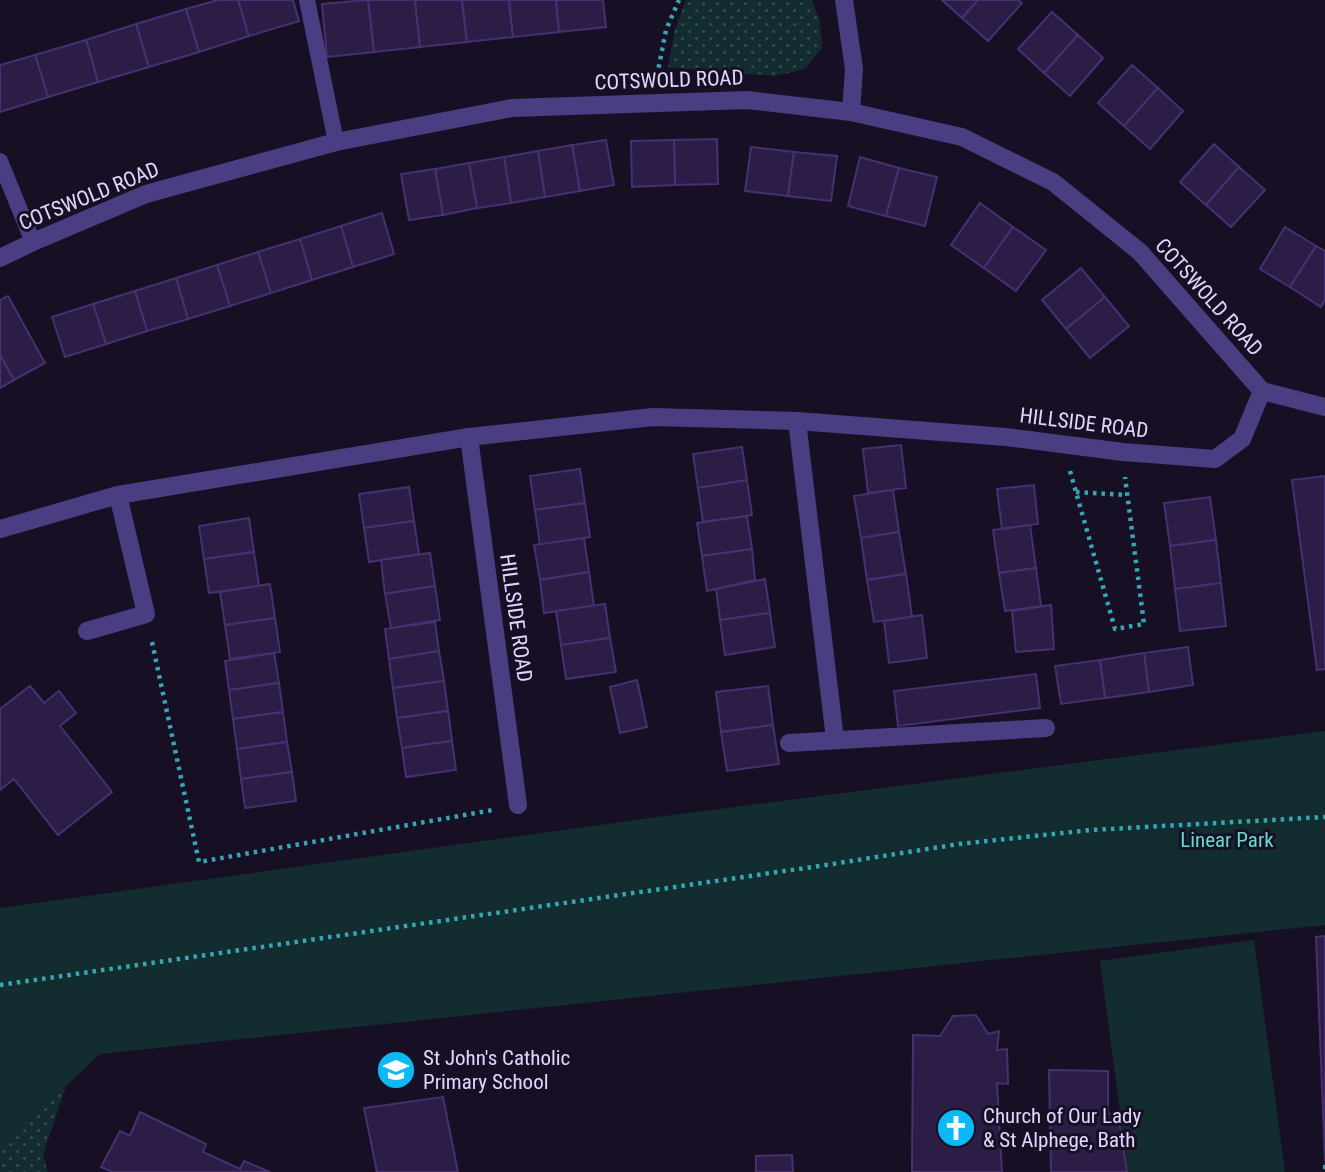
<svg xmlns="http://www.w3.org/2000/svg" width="1325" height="1172" viewBox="0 0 1325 1172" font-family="'Roboto Condensed',sans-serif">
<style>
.grass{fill:url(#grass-dots)}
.green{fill:#132c2f}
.building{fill:#2b1d46;stroke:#473071;stroke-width:2}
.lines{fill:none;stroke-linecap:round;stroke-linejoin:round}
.path{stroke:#34a7b3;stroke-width:4.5;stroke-dasharray:3.5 5;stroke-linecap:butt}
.service{stroke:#4a3d82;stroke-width:16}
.minor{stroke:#4a3d82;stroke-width:18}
.labels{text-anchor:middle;stroke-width:6;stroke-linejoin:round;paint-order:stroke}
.street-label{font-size:21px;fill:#e1d6fd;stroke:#171025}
.park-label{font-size:21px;fill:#64dbd0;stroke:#171025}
.poi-label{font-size:21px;fill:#e1d6fd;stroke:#171025;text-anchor:start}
</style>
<defs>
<pattern id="grass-dots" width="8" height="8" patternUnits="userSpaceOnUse" patternTransform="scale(1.75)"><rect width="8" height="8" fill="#132c2f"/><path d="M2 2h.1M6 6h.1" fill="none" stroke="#354a4e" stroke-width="1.8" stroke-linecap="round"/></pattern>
</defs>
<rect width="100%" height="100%" fill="#171025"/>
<g class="grass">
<polygon points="686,0 812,0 820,22 822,48 805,69 775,76 668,67 675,29"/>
<polygon points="66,1086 43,1155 48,1172 0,1172 0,1142 4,1144"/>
</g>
<g class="green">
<polygon points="1325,731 1325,925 100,1054 4,1145 0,1142 0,908 657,817"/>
<polygon points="1254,940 1285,1172 1128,1172 1100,961"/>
</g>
<g class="building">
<polygon points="218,0 238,0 249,36 199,52 186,9"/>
<polygon points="238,0 293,0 299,21 249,36"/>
<polygon points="368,0 415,0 420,47 374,52"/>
<polygon points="368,0 374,52 327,57 322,4"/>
<polygon points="415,0 462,0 467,42 420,47"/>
<polygon points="462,0 509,0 513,37 467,42"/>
<polygon points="509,0 556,0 559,32 513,37"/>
<polygon points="556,0 603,0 606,27 559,32"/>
<polygon points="942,0 978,0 962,18"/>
<polygon points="978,0 1018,0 1022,3 988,41 962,18"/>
<polygon points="186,9 199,52 149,67 136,24"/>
<polygon points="1052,12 1078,35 1044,73 1018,49"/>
<polygon points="136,24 149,67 98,82 86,40"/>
<polygon points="1078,35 1103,58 1070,96 1044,73"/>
<polygon points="86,40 98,82 48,97 35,55"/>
<polygon points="35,55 48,97 0,112 0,65"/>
<polygon points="1132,65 1158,88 1124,126 1098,103"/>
<polygon points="1158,88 1183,111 1150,149 1124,126"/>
<polygon points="717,139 718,184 675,185 674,140"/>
<polygon points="606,140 614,185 580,191 572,145"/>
<polygon points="674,140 675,185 632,187 631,141"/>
<polygon points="1214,144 1239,167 1206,205 1180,182"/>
<polygon points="572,145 580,191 545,197 538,151"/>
<polygon points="751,147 794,152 788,196 745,191"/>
<polygon points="538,151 545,197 511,203 504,157"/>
<polygon points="794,152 837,156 831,201 788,196"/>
<polygon points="504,157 511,203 477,208 469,163"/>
<polygon points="860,157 899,168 886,216 848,206"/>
<polygon points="469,163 477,208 443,215 435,169"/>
<polygon points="1239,167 1265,190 1231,227 1206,205"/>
<polygon points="899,168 937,177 925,226 886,216"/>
<polygon points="435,169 443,215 409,220 401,174"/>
<polygon points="980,203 1013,227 984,268 951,245"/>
<polygon points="382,213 394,254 353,267 341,226"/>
<polygon points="341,226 353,267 312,280 300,239"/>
<polygon points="1013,227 1046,250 1016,291 984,268"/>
<polygon points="1285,227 1316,246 1290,287 1260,269"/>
<polygon points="300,239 312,280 271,293 258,252"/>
<polygon points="1316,246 1325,251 1325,300 1321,307 1290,287"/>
<polygon points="258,252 271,293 230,306 217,265"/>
<polygon points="217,265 230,306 188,319 176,278"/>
<polygon points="1081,268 1105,297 1066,329 1042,300"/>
<polygon points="176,278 188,319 147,331 135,291"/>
<polygon points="135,291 147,331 106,344 93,304"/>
<polygon points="8,296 45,363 14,380 0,355 0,300"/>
<polygon points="1105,297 1129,326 1090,358 1066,329"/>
<polygon points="93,304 106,344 65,357 52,317"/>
<polygon points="0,355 14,380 0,388"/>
<polygon points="901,445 906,488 868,493 863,449"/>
<polygon points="742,447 747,480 698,488 693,454"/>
<polygon points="580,469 585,503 535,510 530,476"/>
<polygon points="1325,476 1325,669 1317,670 1292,480"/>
<polygon points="747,480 752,515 703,522 698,488"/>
<polygon points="1034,485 1038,524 1002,529 997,489"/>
<polygon points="409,487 414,521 364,528 359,494"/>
<polygon points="893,490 899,532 861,538 854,496"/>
<polygon points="1210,497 1216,540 1170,546 1164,503"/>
<polygon points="585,503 590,537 540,545 535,510"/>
<polygon points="747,516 752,549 702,556 697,523"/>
<polygon points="249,518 254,552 204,559 199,526"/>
<polygon points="414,521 419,554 369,562 364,528"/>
<polygon points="1030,525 1036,568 999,573 993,530"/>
<polygon points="899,532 906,574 867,580 861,538"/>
<polygon points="584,538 589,572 540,580 534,545"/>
<polygon points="1216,540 1221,583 1175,589 1170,546"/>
<polygon points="752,549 755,580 707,591 702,556"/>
<polygon points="254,552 259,586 209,593 204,559"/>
<polygon points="430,553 435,586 385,594 381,560"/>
<polygon points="1036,568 1041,606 1005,611 999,573"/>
<polygon points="589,572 594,606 544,613 540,580"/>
<polygon points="906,574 912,617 874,622 867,580"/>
<polygon points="765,579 770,613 720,620 716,589"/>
<polygon points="1221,583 1226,626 1180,631 1175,589"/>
<polygon points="270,584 275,618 225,625 220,592"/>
<polygon points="435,586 440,620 391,628 385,594"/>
<polygon points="605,604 610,638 561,645 556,611"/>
<polygon points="1051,605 1054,649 1016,652 1012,611"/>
<polygon points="770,613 775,647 725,655 720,620"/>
<polygon points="922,615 927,658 889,663 884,621"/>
<polygon points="275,618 280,652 230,659 225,625"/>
<polygon points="435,622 439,651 389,659 385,629"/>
<polygon points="610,638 616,672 566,679 561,645"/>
<polygon points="1188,647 1193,685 1149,692 1144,653"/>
<polygon points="439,651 444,681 393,688 389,659"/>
<polygon points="274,653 279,683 229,690 225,661"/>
<polygon points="1144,653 1149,692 1105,698 1100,660"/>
<polygon points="1100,660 1105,698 1061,704 1055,666"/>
<polygon points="1036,674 1040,708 898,726 894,691"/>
<polygon points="637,680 647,727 620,733 610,687"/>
<polygon points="444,681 448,711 397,718 393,688"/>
<polygon points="279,683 283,712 233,719 229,690"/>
<polygon points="30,686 44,703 59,691 76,713 60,726 112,792 58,835 14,779 0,790 0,709"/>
<polygon points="768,686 773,725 721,732 716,692"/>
<polygon points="448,711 452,741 402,748 397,718"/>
<polygon points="283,712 287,742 237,749 233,719"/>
<polygon points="773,725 779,764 727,771 721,732"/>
<polygon points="452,741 456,770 406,777 402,748"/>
<polygon points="287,742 292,772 241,779 237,749"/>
<polygon points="292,772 296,801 245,808 241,779"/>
<polygon points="1325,936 1325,1161 1316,937"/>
<polygon points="976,1015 988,1034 999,1031 997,1050 1007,1049 1008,1084 997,1083 1002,1172 912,1172 913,1035 940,1036 953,1016"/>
<polygon points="1049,1070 1108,1071 1108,1114 1118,1113 1127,1172 1051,1172"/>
<polygon points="443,1097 458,1172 377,1172 364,1108"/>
<polygon points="140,1112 206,1144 203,1152 240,1169 244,1161 270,1172 113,1172 101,1167 120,1131 130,1136"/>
<polygon points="792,1155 793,1172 756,1172 756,1156"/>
</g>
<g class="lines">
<g class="path">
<polyline points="657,76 666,30 679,0"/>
<polyline points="1070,471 1115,629 1144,624 1125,477"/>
<polyline points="1076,492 1127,495"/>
<polyline points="152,642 199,862 493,810"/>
<polyline points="0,985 826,865 959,844 1091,830 1325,817"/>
<polyline points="1323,1167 1325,1167"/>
</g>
<g class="service">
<polyline points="307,0 336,142"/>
<polyline points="0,161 33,242"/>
</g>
<g class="minor">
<polyline points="844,0 854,69 851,112"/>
<polyline points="0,258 33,242 146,194 336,142 512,108 747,100 851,112 962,137 1053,182 1140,252 1262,391"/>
<polyline points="1262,391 1325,407"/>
<polyline points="797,421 835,739"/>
<polyline points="469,437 518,805"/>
<polyline points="0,529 118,495 469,437 653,417 797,421 1006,437 1123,452 1215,459 1242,439 1262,391"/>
<polyline points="87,631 146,614 118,495"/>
<polyline points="789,743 1046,728"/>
</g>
</g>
<defs>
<g id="school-disc" transform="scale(2.0125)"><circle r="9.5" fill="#0ab9f5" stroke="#171025"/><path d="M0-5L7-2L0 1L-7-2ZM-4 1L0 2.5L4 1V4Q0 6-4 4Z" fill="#fff"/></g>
<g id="church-disc" transform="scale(2.0125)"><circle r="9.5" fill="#0ab9f5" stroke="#171025"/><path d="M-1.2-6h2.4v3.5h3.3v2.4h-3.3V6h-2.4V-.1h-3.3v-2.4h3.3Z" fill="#fff"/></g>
</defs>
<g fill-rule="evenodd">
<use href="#school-disc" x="396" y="1070"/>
<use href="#church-disc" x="956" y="1128"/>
</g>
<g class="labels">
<g class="street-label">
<text transform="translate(669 80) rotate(-2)" y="7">COTSWOLD ROAD</text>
<text transform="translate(89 196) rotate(-22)" y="7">COTSWOLD ROAD</text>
<text transform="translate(1209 297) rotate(48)" y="7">COTSWOLD ROAD</text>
<text transform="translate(1084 423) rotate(7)" y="7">HILLSIDE ROAD</text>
<text transform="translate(516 618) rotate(82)" y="7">HILLSIDE ROAD</text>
</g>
<g class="park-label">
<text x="1227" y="847">Linear Park</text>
</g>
<g class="poi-label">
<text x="423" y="1065">St John's Catholic<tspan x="423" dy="24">Primary School</tspan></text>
<text x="983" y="1123">Church of Our Lady<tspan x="983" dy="24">&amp; St Alphege, Bath</tspan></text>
</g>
</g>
</svg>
